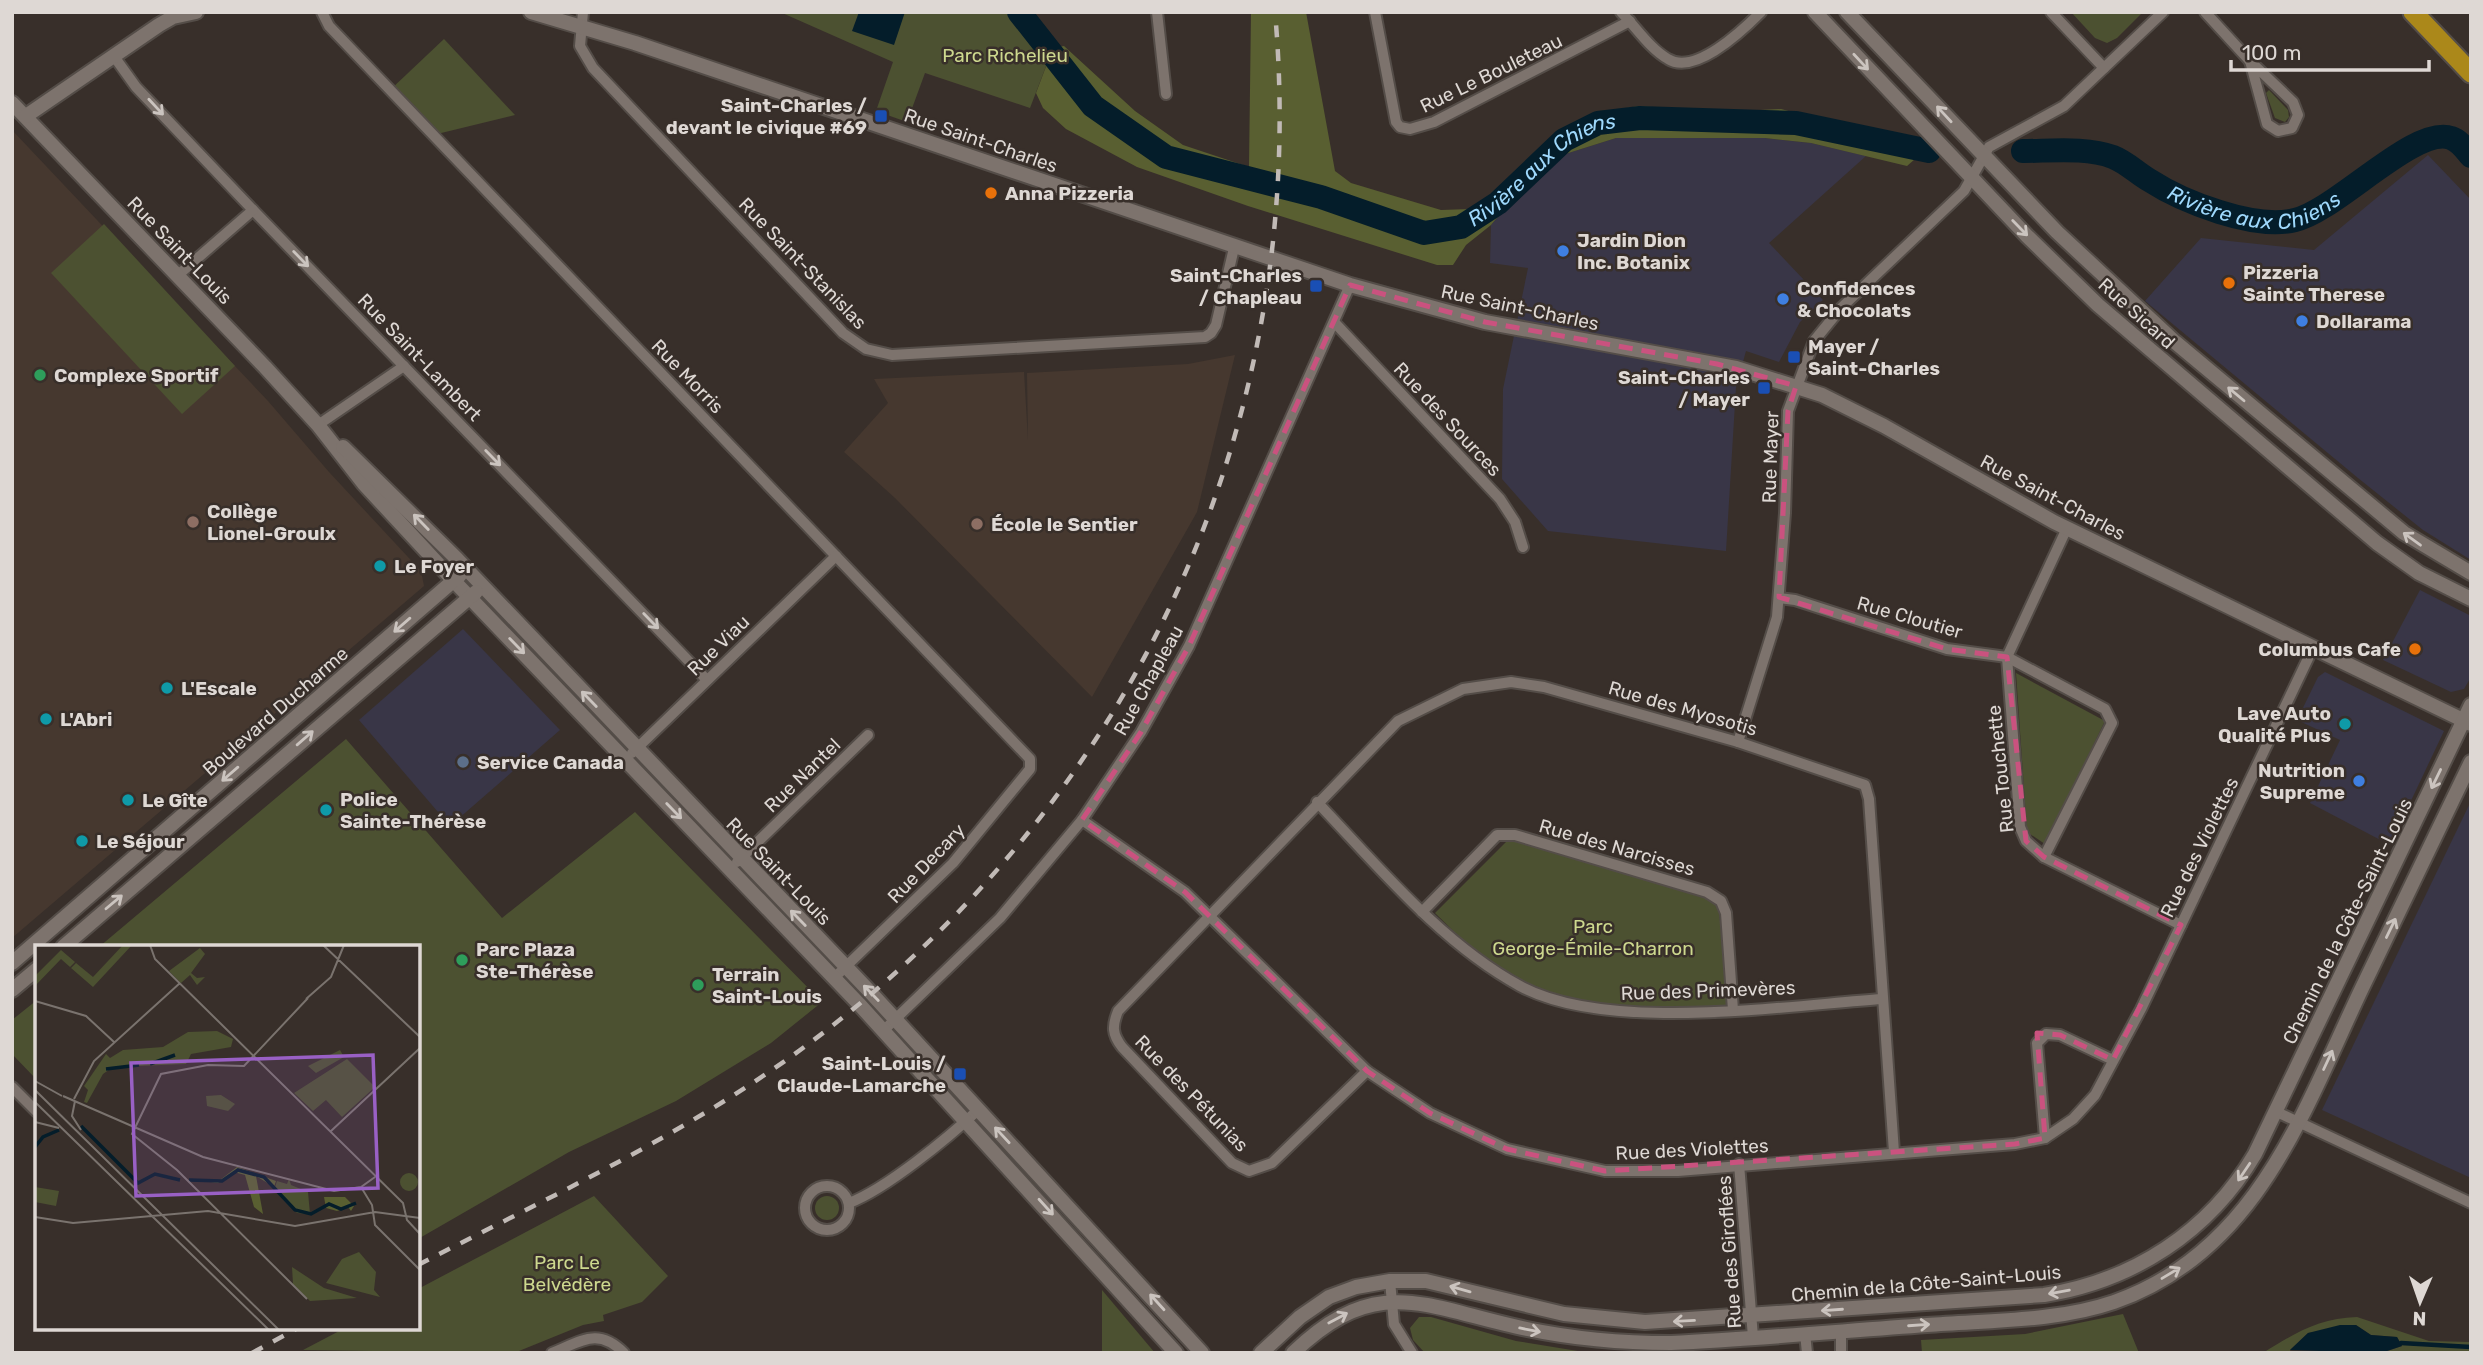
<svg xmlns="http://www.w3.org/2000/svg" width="2483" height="1365" viewBox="0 0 2483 1365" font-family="Rubik,sans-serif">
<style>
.commercial{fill:#393647}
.built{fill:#46382f}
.green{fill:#4c5131}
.forest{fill:#595f31}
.water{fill:#041d2a}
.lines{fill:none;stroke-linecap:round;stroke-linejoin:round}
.stream{stroke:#041d2a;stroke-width:4.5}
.river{stroke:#041d2a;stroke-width:24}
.street-casing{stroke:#544d48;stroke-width:14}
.secondary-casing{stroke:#544d48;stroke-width:18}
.highway-casing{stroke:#544d48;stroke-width:23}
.street{stroke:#7d736d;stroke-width:10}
.secondary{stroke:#7d736d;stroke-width:14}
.highway{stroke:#ab881a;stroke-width:19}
.rail{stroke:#c1bab6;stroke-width:4.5;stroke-dasharray:12 12;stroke-linecap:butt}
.oneway{stroke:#cbc4bf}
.marked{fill:none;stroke:#ca527f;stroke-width:5;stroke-dasharray:14 9;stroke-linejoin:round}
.transit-dot{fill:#1a4fb4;stroke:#382f2a;stroke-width:2.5}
.food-dot{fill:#e8710a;stroke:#382f2a;stroke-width:2.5}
.shop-dot{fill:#3f7fe0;stroke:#382f2a;stroke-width:2.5}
.leisure-dot{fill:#2e9e5b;stroke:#382f2a;stroke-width:2.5}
.education-dot{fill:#8d6e63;stroke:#382f2a;stroke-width:2.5}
.culture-dot{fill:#0f9aa8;stroke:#382f2a;stroke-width:2.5}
.service-dot{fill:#5c6f8a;stroke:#382f2a;stroke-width:2.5}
.labels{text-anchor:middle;stroke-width:5;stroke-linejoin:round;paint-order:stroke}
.park-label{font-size:19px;fill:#cdd88e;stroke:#382f2a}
.street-label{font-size:19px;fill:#ded8d4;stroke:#382f2a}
.poi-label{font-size:19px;font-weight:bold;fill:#ded8d4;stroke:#382f2a;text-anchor:start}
.water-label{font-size:21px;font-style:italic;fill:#9ed8fc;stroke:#382f2a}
.inset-river{fill:none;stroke:#041d2a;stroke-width:3.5}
.inset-road{fill:none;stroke:#7a736e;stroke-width:2}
.view{fill:#9960c5;fill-opacity:0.15;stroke:#9960c5;stroke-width:3.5}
.inset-edge{fill:none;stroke:#ded8d4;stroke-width:3.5}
</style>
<rect width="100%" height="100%" fill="#382f2a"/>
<g class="commercial">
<polygon points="1645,137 1765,138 1811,143 1866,156 1769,243 1823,300 1800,322 1779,362 1746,351 1736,387 1726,551 1548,531 1502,479 1503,389 1528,268 1490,263 1491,225 1539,168 1559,156 1616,138"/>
<polygon points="2428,155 2471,200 2471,560 2423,530 2358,478 2145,301 2201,238 2314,250"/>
<polygon points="2420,590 2471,616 2471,677 2464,689 2451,692 2383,660"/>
<polygon points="463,629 560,730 450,826 359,720"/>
<polygon points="2325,672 2444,731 2390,845 2310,803 2340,740 2297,720 2318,677"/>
<polygon points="2471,801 2471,1178 2322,1110"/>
</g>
<g class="built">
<polygon points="12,130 268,401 329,472 421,571 424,586 12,938"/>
<polygon points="1235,355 1197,512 1092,697 895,498 844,452 888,403 874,379 1024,372 1028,440 1027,373 1188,364"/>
</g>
<g class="green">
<polygon points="780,12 1025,12 1053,48 1030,108 925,73 907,122 876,111 893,62"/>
<polygon points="2071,12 2143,12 2117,38 2107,43 2095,38"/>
<polygon points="444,39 515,115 433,135 389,91"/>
<polygon points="2269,90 2288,110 2289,117 2285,122 2275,118 2266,93"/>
<polygon points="104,224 235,366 182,414 51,273"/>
<polygon points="2016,673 2105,721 2045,844 2027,832"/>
<polygon points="346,739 502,918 635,812 822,1002 771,1043 676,1101 569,1152 418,1239 418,947 99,947"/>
<polygon points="1509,839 1718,902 1729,1006 1649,1013 1576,1006 1494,971 1435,913"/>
<polygon points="37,1000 37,1080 12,1054 12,1020"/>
<polygon points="594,1196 668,1276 642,1302 603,1315 604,1321 583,1325 514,1353 303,1350 345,1328 418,1328 418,1289"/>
<circle cx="827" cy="1208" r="12"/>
<polygon points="1102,1290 1155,1353 1102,1353"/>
<polygon points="2123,1314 2139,1353 1922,1353 1921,1340 2025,1334"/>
<polygon points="1419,1317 1431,1317 1516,1341 1590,1353 1425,1353 1413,1340 1410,1328"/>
<path d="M2357 1317 2429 1341 2471 1342V1353H2381L2402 1346 2397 1337 2371 1335 2356 1325 2308 1333 2290 1350 2291 1353H2263C2295 1333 2319 1318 2357 1317Z"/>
</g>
<polygon class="forest" points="1251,12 1306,12 1335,171 1351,183 1441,210 1470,209 1493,196 1543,147 1584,122 1614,110 1639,106 1720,112 1781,109 1901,141 1912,147 1915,159 1907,166 1811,143 1765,138 1616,138 1559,156 1539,168 1491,225 1466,245 1453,265 1437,265 1248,206 1137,167 1066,129 1043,108 1036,93 1053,48 1064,46 1135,111 1183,145 1249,167"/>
<g class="water">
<polygon points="859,12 905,12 894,45 852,31"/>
<polygon points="2340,1325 2356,1325 2371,1335 2397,1337 2402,1346 2381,1353 2290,1350 2308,1333"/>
</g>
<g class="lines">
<polyline class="stream" points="2401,1343 2471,1347"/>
<g class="river">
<path id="s1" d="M1019 12 1093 106 1166 157 1321 197 1424 233 1461 227 1498 203 1564 140 1598 123 1640 118 1796 123 1929 151"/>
<path id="s2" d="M2023 151C2051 151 2087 147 2113 157 2126 162 2137 173 2149 180 2183 202 2254 230 2295 220 2336 211 2415 125 2451 138 2460 141 2465 149 2471 156"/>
</g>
<g class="street-casing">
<g id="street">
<polyline points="322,12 329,26 1030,759 1030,769 953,863 834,978"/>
<polyline points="583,12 580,46 593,68 843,333 866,349 892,355 1205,337 1211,333 1216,325 1234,248"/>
<polyline points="1157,12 1166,94"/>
<polyline points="1375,12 1396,122 1400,127 1410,129 1434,122 1630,21"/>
<path d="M1621 12C1636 27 1650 49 1668 59 1695 76 1743 30 1761 12"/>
<polyline points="2051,12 2104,68"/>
<polyline points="2205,12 2250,61"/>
<polyline points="113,55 136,87 253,210 707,680"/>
<polygon points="2250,61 2293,102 2298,115 2292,128 2278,131 2267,124"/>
<polyline points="177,276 253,210"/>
<polyline points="1335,323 1500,499 1515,522 1523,547"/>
<polyline points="318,425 404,366"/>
<polyline points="2067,528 2007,657 2020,827 2026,841 2044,857 2181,925"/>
<polyline points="1779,598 1795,600 1947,649 2007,657 2105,709 2112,723 2044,857"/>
<polyline points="1738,742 1777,617 1785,513 1788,411 1814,341 1841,308 1964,191 1989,147 2064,106 2163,12"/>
<polyline points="632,753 836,556"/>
<path d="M1317 802C1379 867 1441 943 1520 986 1607 1033 1783 1006 1882 999"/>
<polyline points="1082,820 1185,892 1367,1071 1430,1113 1507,1149 1605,1171 1678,1171 2015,1144 2045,1138 2073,1119 2095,1095 2141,1009 2313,648"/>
<polyline points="737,862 868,735"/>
<polyline points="1422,912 1497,835 1515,835 1707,892 1721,901 1726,913 1733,1010"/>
<polyline points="883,1031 1000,918 1082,820 1141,732 1189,646 1350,285"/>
<path d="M1367 1071 1272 1163 1249 1171 1232 1163 1122 1047C1112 1034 1112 1026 1118 1011L1398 721 1463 689 1511 682 1544 687 1738 742 1865 785 1869 799 1894 1152"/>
<polyline points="12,1087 37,1112"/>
<polyline points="2277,1112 2471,1203"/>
<polyline points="2045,1138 2037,1043 2046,1034 2060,1035 2113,1060"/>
<polyline points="1739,1164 1753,1337"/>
<circle cx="827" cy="1208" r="22"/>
<path d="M849 1203C886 1189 948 1138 978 1110"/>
<polyline points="1390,1281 1394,1324 1412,1353"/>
<polyline points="1805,1333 1807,1353"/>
<path d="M552 1353C582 1341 598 1327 624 1353"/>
<polyline points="1841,1353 1841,1331"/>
</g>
</g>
<g class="secondary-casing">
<g id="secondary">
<polyline points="531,12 635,43 1350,285 1485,322 1736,368 1822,395 1884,426 2054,522 2471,724"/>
<polyline points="1815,12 2027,236 2098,305 2377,543 2419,573 2471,599"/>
<polyline points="1847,12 2057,232 2175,342 2404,533 2471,573"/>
<polyline points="12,103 265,367 318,425 364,484 453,580 859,1004 1176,1353"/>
<polyline points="26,116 159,25 173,17 196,12"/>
<polyline points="343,447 457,559 872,994 1202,1353"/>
<polyline points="63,947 476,592"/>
<polyline points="12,963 460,575"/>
<polyline points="12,990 37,969"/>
<path d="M1261 1353 1300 1317 1329 1297 1356 1287 1390 1281H1426L1564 1314 1645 1322 2044 1295C2133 1281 2209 1232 2255 1154L2471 705"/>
<path d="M1293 1353C1379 1270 1428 1309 1527 1329 1575 1339 1623 1343 1671 1343 1756 1339 1842 1331 1927 1325 1988 1320 2056 1322 2114 1302 2257 1252 2303 1112 2362 988 2398 913 2435 838 2471 762"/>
</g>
</g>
<g class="highway-casing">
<polyline id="highway" points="2413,12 2471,73"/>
</g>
<use href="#street" class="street"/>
<use href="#secondary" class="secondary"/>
<use href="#highway" class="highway"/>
<g class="rail">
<path d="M418 1265C551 1196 691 1132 811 1042 1136 799 1311 419 1275 12"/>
<polyline points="252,1353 298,1328"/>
</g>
</g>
<defs><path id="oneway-shaft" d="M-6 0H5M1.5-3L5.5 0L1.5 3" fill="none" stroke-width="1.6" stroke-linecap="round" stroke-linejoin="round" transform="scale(1.75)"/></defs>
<g class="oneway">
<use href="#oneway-shaft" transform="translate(1861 62) rotate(47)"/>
<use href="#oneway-shaft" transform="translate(156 107) rotate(47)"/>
<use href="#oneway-shaft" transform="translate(1944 114) rotate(-133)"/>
<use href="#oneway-shaft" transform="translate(2020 228) rotate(46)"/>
<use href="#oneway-shaft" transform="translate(301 259) rotate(46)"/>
<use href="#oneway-shaft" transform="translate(2236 394) rotate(-140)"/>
<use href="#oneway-shaft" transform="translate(493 458) rotate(46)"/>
<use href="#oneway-shaft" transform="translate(421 522) rotate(-134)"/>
<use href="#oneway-shaft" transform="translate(2412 539) rotate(-144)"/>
<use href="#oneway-shaft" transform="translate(651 621) rotate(46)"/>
<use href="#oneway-shaft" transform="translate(402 625) rotate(139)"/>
<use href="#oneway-shaft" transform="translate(517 646) rotate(46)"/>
<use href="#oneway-shaft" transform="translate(589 699) rotate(-134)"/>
<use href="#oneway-shaft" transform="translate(305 738) rotate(-41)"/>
<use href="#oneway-shaft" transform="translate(230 774) rotate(139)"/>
<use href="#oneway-shaft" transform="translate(2436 779) rotate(116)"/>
<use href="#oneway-shaft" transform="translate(674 811) rotate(46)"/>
<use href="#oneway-shaft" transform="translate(114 902) rotate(-40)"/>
<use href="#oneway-shaft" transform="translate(798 918) rotate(-134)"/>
<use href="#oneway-shaft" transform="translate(2391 928) rotate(-64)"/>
<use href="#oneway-shaft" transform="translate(871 993) rotate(-134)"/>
<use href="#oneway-shaft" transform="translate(2328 1060) rotate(-65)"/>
<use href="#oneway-shaft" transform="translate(1002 1135) rotate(-133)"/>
<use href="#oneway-shaft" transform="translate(2244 1172) rotate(124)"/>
<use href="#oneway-shaft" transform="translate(1046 1207) rotate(48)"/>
<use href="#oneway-shaft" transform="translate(2171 1273) rotate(-31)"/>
<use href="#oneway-shaft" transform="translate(1460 1289) rotate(-164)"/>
<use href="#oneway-shaft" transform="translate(2059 1292) rotate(170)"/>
<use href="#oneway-shaft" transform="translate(1157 1302) rotate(-132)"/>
<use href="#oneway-shaft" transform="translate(1832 1310) rotate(176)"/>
<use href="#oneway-shaft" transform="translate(1338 1318) rotate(-28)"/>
<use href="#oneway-shaft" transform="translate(1684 1321) rotate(177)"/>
<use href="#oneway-shaft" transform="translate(1919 1325) rotate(-4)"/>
<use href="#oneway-shaft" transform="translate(1530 1330) rotate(11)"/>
</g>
<path class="marked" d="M1350 285 1485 322 1717 364 1796 386 1788 411 1779 597 1947 649 2007 657 2026 841 2044 857 2181 925 2113 1060 2060 1035 2037 1033 2045 1138 2015 1144 1605 1171 1507 1149 1430 1113 1367 1071 1185 892 1082 820 1141 732 1189 646Z"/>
<g class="transit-dot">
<rect x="874" y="109" width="14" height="14" rx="3.5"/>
<rect x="1309" y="279" width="14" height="14" rx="3.5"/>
<rect x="1787" y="350" width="14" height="14" rx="3.5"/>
<rect x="1757" y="381" width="14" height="14" rx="3.5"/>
<rect x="953" y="1067" width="14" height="14" rx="3.5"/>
</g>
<g class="food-dot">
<circle cx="991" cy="193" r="7"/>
<circle cx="2229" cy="283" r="7"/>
<circle cx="2415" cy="649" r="7"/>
</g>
<g class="shop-dot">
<circle cx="1563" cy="251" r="7"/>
<circle cx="1783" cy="299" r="7"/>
<circle cx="2302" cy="321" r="7"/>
<circle cx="2359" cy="781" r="7"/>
</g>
<g class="leisure-dot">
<circle cx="40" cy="375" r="7"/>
<circle cx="462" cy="960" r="7"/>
<circle cx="698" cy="985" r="7"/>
</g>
<g class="education-dot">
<circle cx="193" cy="522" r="7"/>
<circle cx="977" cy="524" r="7"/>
</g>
<g class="culture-dot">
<circle cx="380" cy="566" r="7"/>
<circle cx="167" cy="688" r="7"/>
<circle cx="46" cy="719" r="7"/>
<circle cx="2345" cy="724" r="7"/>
<circle cx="128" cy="800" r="7"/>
<circle cx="326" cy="810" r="7"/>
<circle cx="82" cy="841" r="7"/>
</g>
<circle class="service-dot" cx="463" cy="762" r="7"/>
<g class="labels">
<g class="park-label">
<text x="1005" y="62">Parc Richelieu</text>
<text x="1593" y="933">Parc<tspan x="1593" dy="22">George-Émile-Charron</tspan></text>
<text x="567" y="1269">Parc Le<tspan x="567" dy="22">Belvédère</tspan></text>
</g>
<g class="street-label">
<text transform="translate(1491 73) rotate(-26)" y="7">Rue Le Bouleteau</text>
<text transform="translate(981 140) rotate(19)" y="7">Rue Saint-Charles</text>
<text transform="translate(180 250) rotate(46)" y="7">Rue Saint-Louis</text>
<text transform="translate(803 263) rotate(46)" y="7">Rue Saint-Stanislas</text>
<text transform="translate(1520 307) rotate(12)" y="7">Rue Saint-Charles</text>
<text transform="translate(2137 313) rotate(42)" y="7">Rue Sicard</text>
<text transform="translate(420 357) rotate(46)" y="7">Rue Saint-Lambert</text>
<text transform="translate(688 376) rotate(46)" y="7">Rue Morris</text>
<text transform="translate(1448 419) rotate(47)" y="7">Rue des Sources</text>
<text transform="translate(1770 457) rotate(-88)" y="7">Rue Mayer</text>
<text transform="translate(2053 497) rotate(28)" y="7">Rue Saint-Charles</text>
<text transform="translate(1910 617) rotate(16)" y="7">Rue Cloutier</text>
<text transform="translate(718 645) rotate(-44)" y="7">Rue Viau</text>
<text transform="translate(1148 680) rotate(-61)" y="7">Rue Chapleau</text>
<text transform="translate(1683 708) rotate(16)" y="7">Rue des Myosotis</text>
<text transform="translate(275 711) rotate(-41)" y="7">Boulevard Ducharme</text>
<text transform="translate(2000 769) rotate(-96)" y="7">Rue Touchette</text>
<text transform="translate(802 775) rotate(-44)" y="7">Rue Nantel</text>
<text transform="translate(1617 847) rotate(16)" y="7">Rue des Narcisses</text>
<text transform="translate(2199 847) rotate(-64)" y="7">Rue des Violettes</text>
<text transform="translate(926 863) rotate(-46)" y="7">Rue Decary</text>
<text transform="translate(779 871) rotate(46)" y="7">Rue Saint-Louis</text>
<text transform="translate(2347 921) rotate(-64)" y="7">Chemin de la Côte-Saint-Louis</text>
<text transform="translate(1708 990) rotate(-2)" y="7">Rue des Primevères</text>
<text transform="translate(1192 1093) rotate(46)" y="7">Rue des Pétunias</text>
<text transform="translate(1692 1149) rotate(-3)" y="7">Rue des Violettes</text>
<text transform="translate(1729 1252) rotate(-94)" y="7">Rue des Giroflées</text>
<text transform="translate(1926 1283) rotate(-5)" y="7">Chemin de la Côte-Saint-Louis</text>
</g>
<g class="poi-label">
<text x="867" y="112" text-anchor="end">Saint-Charles /<tspan x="867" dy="22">devant le civique #69</tspan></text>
<text x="1005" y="200">Anna Pizzeria</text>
<text x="1577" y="247">Jardin Dion<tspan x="1577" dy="22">Inc. Botanix</tspan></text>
<text x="2243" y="279">Pizzeria<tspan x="2243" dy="22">Sainte Therese</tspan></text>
<text x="1302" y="282" text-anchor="end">Saint-Charles<tspan x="1302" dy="22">/ Chapleau</tspan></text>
<text x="1797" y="295">Confidences<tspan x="1797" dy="22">&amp; Chocolats</tspan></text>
<text x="2316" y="328">Dollarama</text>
<text x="1808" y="353">Mayer /<tspan x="1808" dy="22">Saint-Charles</tspan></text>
<text x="54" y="382">Complexe Sportif</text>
<text x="1750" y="384" text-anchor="end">Saint-Charles<tspan x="1750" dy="22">/ Mayer</tspan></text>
<text x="207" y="518">Collège<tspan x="207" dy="22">Lionel-Groulx</tspan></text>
<text x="991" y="531">École le Sentier</text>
<text x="394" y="573">Le Foyer</text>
<text x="2401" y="656" text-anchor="end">Columbus Cafe</text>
<text x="181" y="695">L'Escale</text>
<text x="2331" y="720" text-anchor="end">Lave Auto<tspan x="2331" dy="22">Qualité Plus</tspan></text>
<text x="60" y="726">L'Abri</text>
<text x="477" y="769">Service Canada</text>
<text x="2345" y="777" text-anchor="end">Nutrition<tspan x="2345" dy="22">Supreme</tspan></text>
<text x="340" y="806">Police<tspan x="340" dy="22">Sainte-Thérèse</tspan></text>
<text x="142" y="807">Le Gîte</text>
<text x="96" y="848">Le Séjour</text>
<text x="476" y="956">Parc Plaza<tspan x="476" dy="22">Ste-Thérèse</tspan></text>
<text x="712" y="981">Terrain<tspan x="712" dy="22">Saint-Louis</tspan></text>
<text x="946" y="1070" text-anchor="end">Saint-Louis /<tspan x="946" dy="22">Claude-Lamarche</tspan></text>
</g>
<g class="water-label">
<text dy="7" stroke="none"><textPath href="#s1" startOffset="616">Rivière aux Chiens</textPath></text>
<text dy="7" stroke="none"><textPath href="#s2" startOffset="247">Rivière aux Chiens</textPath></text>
</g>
</g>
<g transform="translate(35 945)">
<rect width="385" height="385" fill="#382f2a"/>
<path d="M88 0H97L58 42 36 23 41 18 58 32ZM165 3 170 9 156 28 162 33 170 32 162 40 155 30 146 38 134 26ZM26 5 40 17 35 22 26 14 0 41V31ZM182 86 198 94 196 102 156 109 151 119 78 122 68 129 52 158 49 157 53 145 49 141 71 109 75 113 88 105 128 102 153 87ZM305 105 309 112 281 128 273 121ZM312 114 340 142 307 172 291 155 278 166 259 148ZM186 150 200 159 193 166 172 161 171 151ZM365 237a9 9 0 1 1 18 0a9 9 0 1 1-18 0ZM254 234 256 240 273 247 275 269 262 268 240 242 242 236 252 239ZM0 242 24 246 21 261 0 257ZM324 307 341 327 339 345 345 352 291 338 307 314ZM257 322 289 343 322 353 275 356 258 339Z" fill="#4c5131"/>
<path d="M202 222 241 236 239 242 221 231 228 269 219 262 210 230 199 227 183 238 155 234 185 235ZM289 252H310L319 261 316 266 313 262 302 266 291 263Z" fill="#595f31"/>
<path class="inset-river" d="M115 119 140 110M71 124 104 120M46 181 103 238 120 229 145 235M0 202 8 192 24 185M154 235 187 236 203 225 229 232 260 265 276 269 294 259 306 264 321 258"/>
<path class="inset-road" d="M115 0 120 14 368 258 372 275 385 289M288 0 385 92M271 54 296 32 309 0M0 56 51 71 79 97M0 136 27 151M0 145 244 385M28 151 168 212 299 246 326 242 340 232M39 154 59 116 145 38M40 156 37 171 46 185M0 157 234 385M0 177 24 183M296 186 385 103M326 242 337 260 340 280 385 325M0 272 38 278 173 266 260 281 340 267 385 273M272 354 142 225 97 189 126 129 173 120 209 121 273 53"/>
<path class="view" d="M338 110 343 243 101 251 96 118Z"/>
<rect width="385" height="385" class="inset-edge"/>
</g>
<rect width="2483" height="1365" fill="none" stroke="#ded8d4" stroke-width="28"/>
<g transform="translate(2420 1302) rotate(182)" stroke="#382f2a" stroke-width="5" paint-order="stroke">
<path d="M0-5L12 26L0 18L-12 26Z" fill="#ded8d4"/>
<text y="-10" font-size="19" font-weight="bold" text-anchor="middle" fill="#ded8d4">N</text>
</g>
<path d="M2231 60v10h198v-10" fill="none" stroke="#ded8d4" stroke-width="3.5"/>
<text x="2242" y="60" font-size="21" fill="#ded8d4" stroke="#382f2a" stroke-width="5" paint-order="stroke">100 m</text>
</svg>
